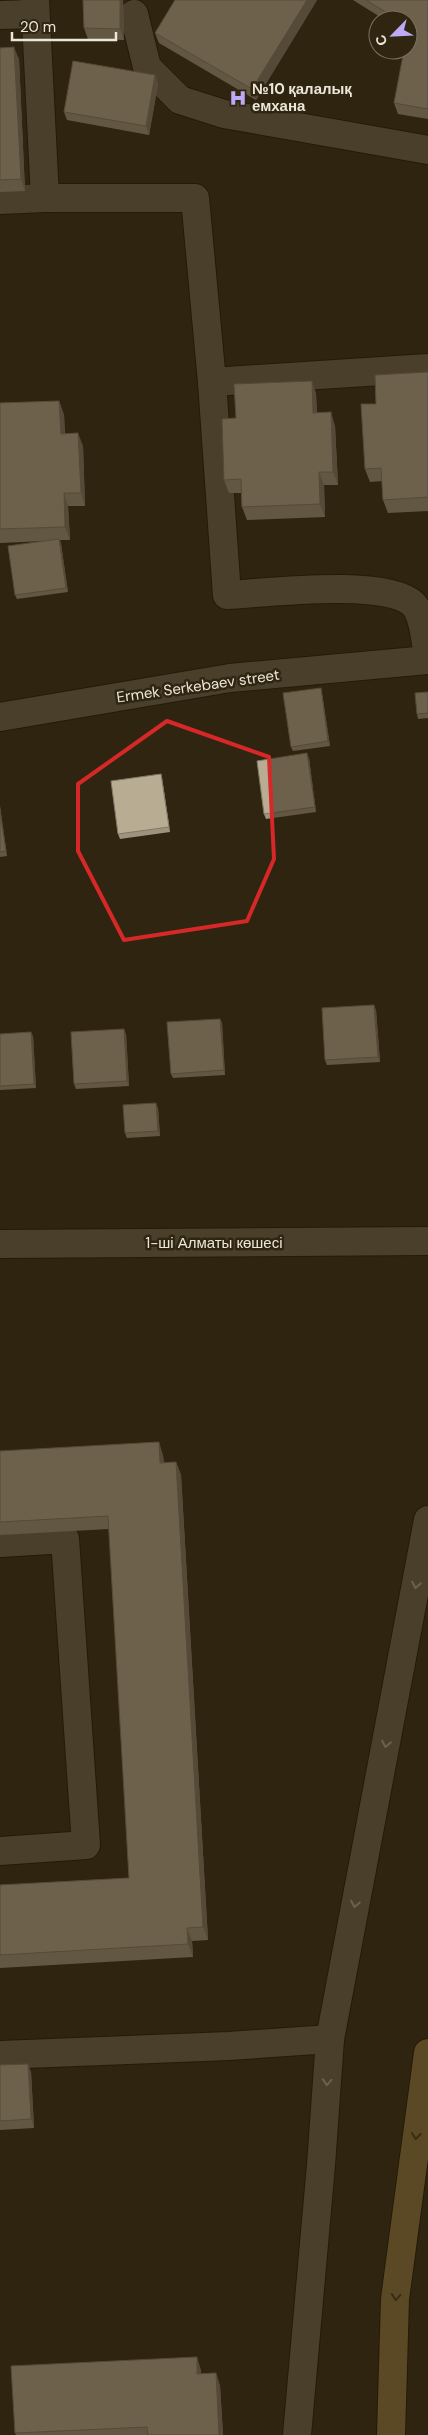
<svg xmlns="http://www.w3.org/2000/svg" width="428" height="2435" viewBox="0 0 428 2435" font-family="'DM Sans',sans-serif">
<style>
.lines{fill:none;stroke-linecap:round;stroke-linejoin:round}
.minor-casing{stroke:#170e00;stroke-width:30}
.major-casing{stroke:#170e00;stroke-width:30}
.minor{stroke:#6c614a;stroke-width:28}
.major{stroke:#91773f;stroke-width:28}
.wall{fill:#9e947e}
.shaded-wall{fill:#817867}
.building{fill:#b8ac93;stroke:#817867}
.oneway{stroke:#b2aa99}
.oneway2{stroke:#433519}
.marked{fill:none;stroke:#d62828;stroke-width:4;stroke-linejoin:round}
.labels{text-anchor:middle;stroke-width:5;stroke-linejoin:round;paint-order:stroke}
.poi-label{font-size:15px;font-weight:bold;fill:#ece6d9;stroke:#2f2510;text-anchor:start}
.street-label{font-size:15px;fill:#ece6d9;stroke:#2f2510}
</style>
<rect width="100%" height="100%" fill="#2f2510"/>
<g class="lines">
<g class="minor-casing">
<g id="minor">
<polyline points="134,14 147,67 180,100 224,114 428,150"/>
<polyline points="0,15 35,14"/>
<path d="M45 198H195L212 382 227 595C265 593 386 578 413 604 424 615 425 641 428 655"/>
<polyline points="0,200 45,198 35,0"/>
<polyline points="212,382 428,368"/>
<polyline points="0,717 230,678 428,660"/>
<polyline points="0,1244 428,1241"/>
<polyline points="0,1543 65,1539 86,1845 0,1851"/>
<polyline points="0,2055 229,2046 330,2039"/>
<polyline points="297,2435 321,2165 330,2039 428,1520"/>
</g>
</g>
<g class="major-casing">
<polyline id="major" points="391,2435 395,2299 428,2053"/>
</g>
<use href="#minor" class="minor"/>
<use href="#major" class="major"/>
</g>
<g class="wall">
<polygon points="83,0 123,0 124,40 88,39 84,28"/>
<polygon points="317,0 256,100 159,43 155,33"/>
<polygon points="353,0 428,0 428,119 398,114 394,103 408,50 408,20 385,20"/>
<polygon points="0,48 19,59 25,191 0,192"/>
<polygon points="155,75 158,84 149,135 67,120 64,112"/>
<polygon points="428,372 428,511 388,513 383,500 382,481 370,482 365,469 376,404"/>
<polygon points="312,381 316,394 317,413 335,426 338,485 324,485 325,517 247,520 242,507 241,493 229,493 224,480 236,418"/>
<polygon points="59,401 64,415 65,434 83,446 85,506 68,506 70,540 60,540 61,544 68,592 17,599 15,595 45,541 0,543 0,403"/>
<polygon points="321,688 322,693 330,746 293,751 291,747"/>
<polygon points="428,692 428,718 418,719 417,714"/>
<polygon points="309,758 316,812 266,819 264,814"/>
<polygon points="161,774 162,778 170,832 120,839 118,834"/>
<polygon points="0,806 7,856 0,857"/>
<polygon points="376,1010 380,1062 327,1065 325,1060"/>
<polygon points="220,1019 222,1023 225,1075 173,1078 171,1074"/>
<polygon points="0,1034 33,1036 36,1088 0,1090"/>
<polygon points="126,1034 129,1086 76,1089 74,1084"/>
<polygon points="158,1108 160,1136 127,1138 125,1133"/>
<polygon points="0,1451 163,1455 164,1463 176,1462 181,1475 208,1940 192,1941 193,1957 0,1968 0,1885 129,1878 109,1529 0,1535"/>
<polygon points="0,2065 31,2072 34,2128 0,2130"/>
<polygon points="201,2370 201,2374 216,2373 220,2386 223,2435 16,2435 15,2433"/>
</g>
<g class="shaded-wall">
<polygon points="120,0 123,0 124,40 120,29"/>
<polygon points="307,0 317,0 256,100 252,89"/>
<polygon points="14,47 19,59 25,191 21,179"/>
<polygon points="155,75 158,84 149,135 146,126"/>
<polygon points="312,381 316,394 317,426 313,413"/>
<polygon points="59,401 64,415 65,447 61,434"/>
<polygon points="331,412 335,426 338,485 333,472"/>
<polygon points="78,433 83,446 85,506 81,493"/>
<polygon points="319,472 324,485 325,517 320,504"/>
<polygon points="64,493 68,506 70,540 65,527"/>
<polygon points="59,539 61,544 68,592 66,588"/>
<polygon points="321,688 322,693 330,746 328,741"/>
<polygon points="307,753 309,758 316,812 315,807"/>
<polygon points="161,774 162,778 170,832 169,827"/>
<polygon points="0,806 7,856 6,851 0,813"/>
<polygon points="374,1005 376,1010 380,1062 378,1057"/>
<polygon points="220,1019 222,1023 225,1075 224,1070"/>
<polygon points="124,1029 126,1034 129,1086 127,1081"/>
<polygon points="31,1032 33,1036 36,1088 34,1084"/>
<polygon points="156,1103 158,1108 160,1136 158,1131"/>
<polygon points="159,1442 163,1455 164,1476 160,1463"/>
<polygon points="176,1462 181,1475 208,1940 203,1927"/>
<polygon points="187,1928 192,1941 193,1957 188,1944"/>
<polygon points="28,2064 31,2072 34,2128 31,2119"/>
<polygon points="197,2357 201,2370 202,2387 197,2374"/>
<polygon points="216,2373 220,2386 223,2435 219,2435"/>
</g>
<g class="building">
<polygon points="83,0 120,0 120,29 84,28"/>
<polygon points="175,0 307,0 252,89 155,33"/>
<polygon points="366,0 428,0 428,109 394,103 404,50 408,50 409,26 408,25 408,20 399,20"/>
<polygon points="14,47 21,179 0,180 0,48"/>
<polygon points="73,61 155,75 146,126 64,112"/>
<polygon points="428,372 428,497 383,500 381,468 365,469 361,404 376,404 375,375"/>
<polygon points="312,381 313,413 331,412 333,472 319,472 320,504 242,507 241,479 224,480 222,419 236,418 234,384"/>
<polygon points="59,401 61,434 78,433 81,493 64,493 65,527 0,529 0,403"/>
<polygon points="59,539 66,588 15,595 8,546"/>
<polygon points="321,688 328,741 291,747 283,693"/>
<polygon points="428,692 428,713 417,714 415,693"/>
<polygon points="307,753 315,807 264,814 257,761"/>
<polygon points="161,774 169,827 118,834 111,781"/>
<polygon points="0,813 6,851 0,852"/>
<polygon points="374,1005 378,1057 325,1060 322,1008"/>
<polygon points="220,1019 224,1070 171,1074 167,1022"/>
<polygon points="124,1029 127,1081 74,1084 71,1032"/>
<polygon points="31,1032 34,1084 0,1086 0,1034"/>
<polygon points="156,1103 158,1131 125,1133 123,1105"/>
<polygon points="159,1442 160,1463 176,1462 203,1927 187,1928 188,1944 0,1955 0,1885 129,1878 108,1516 0,1522 0,1451"/>
<polygon points="28,2064 31,2119 0,2121 0,2065"/>
<polygon points="197,2357 197,2374 216,2373 219,2435 148,2435 147,2427 15,2433 11,2366"/>
</g>
<defs><path id="oneway-chevron" d="M-2-3.5L2.5 0L-2 3.5" fill="none" stroke-width="1.6" stroke-linecap="round" stroke-linejoin="round" transform="scale(1.25)"/></defs>
<g class="oneway">
<use href="#oneway-chevron" transform="translate(416 1585) rotate(101)"/>
<use href="#oneway-chevron" transform="translate(386 1744) rotate(101)"/>
<use href="#oneway-chevron" transform="translate(355 1904) rotate(101)"/>
<use href="#oneway-chevron" transform="translate(327 2082) rotate(94)"/>
</g>
<g class="oneway2">
<use href="#oneway-chevron" transform="translate(416 2136) rotate(97)"/>
<use href="#oneway-chevron" transform="translate(396 2297) rotate(95)"/>
</g>
<path d="M0 0H428V2435H0ZM167 721 269 757 274 859 247 921 124 940 78 851V784Z" fill="#2f2510" fill-opacity=".55" fill-rule="evenodd"/>
<path class="marked" d="M167 721 269 757 274 859 247 921 124 940 78 851V784Z"/>
<defs>
<g id="hospital-bare" transform="scale(1.35)"><path d="M-5-5h3v3.5h4V-5h3V5h-3V1.5h-4V5h-3Z" fill="#bcaaf6" stroke="#2f2510" stroke-width="2.5" paint-order="stroke"/></g>
</defs>
<g fill-rule="evenodd">
<use href="#hospital-bare" x="238" y="98"/>
</g>
<g class="labels">
<g class="poi-label">
<text x="252" y="94">№10 қалалық<tspan x="252" dy="17">емхана</tspan></text>
</g>
<g class="street-label">
<text transform="translate(198 686) rotate(-8)" y="5">Ermek Serkebaev street</text>
<text x="214" y="1248">1-ші Алматы көшесі</text>
</g>
</g>
<g transform="translate(393 35) rotate(246)"><circle r="24" fill="#2f2510" stroke="#7b7260"/>
<path d="M0-4L9 19L0 12L-9 19Z" fill="#bcaaf6"/>
<text y="-8" font-size="14" font-weight="bold" text-anchor="middle" fill="#ece6d9">С</text>
</g>
<path d="M12 32v8h104v-8" fill="none" stroke="#ece6d9" stroke-width="2.5"/>
<text x="20" y="32" font-size="15" fill="#ece6d9" stroke="#2f2510" stroke-width="4" paint-order="stroke">20 m</text>
</svg>
